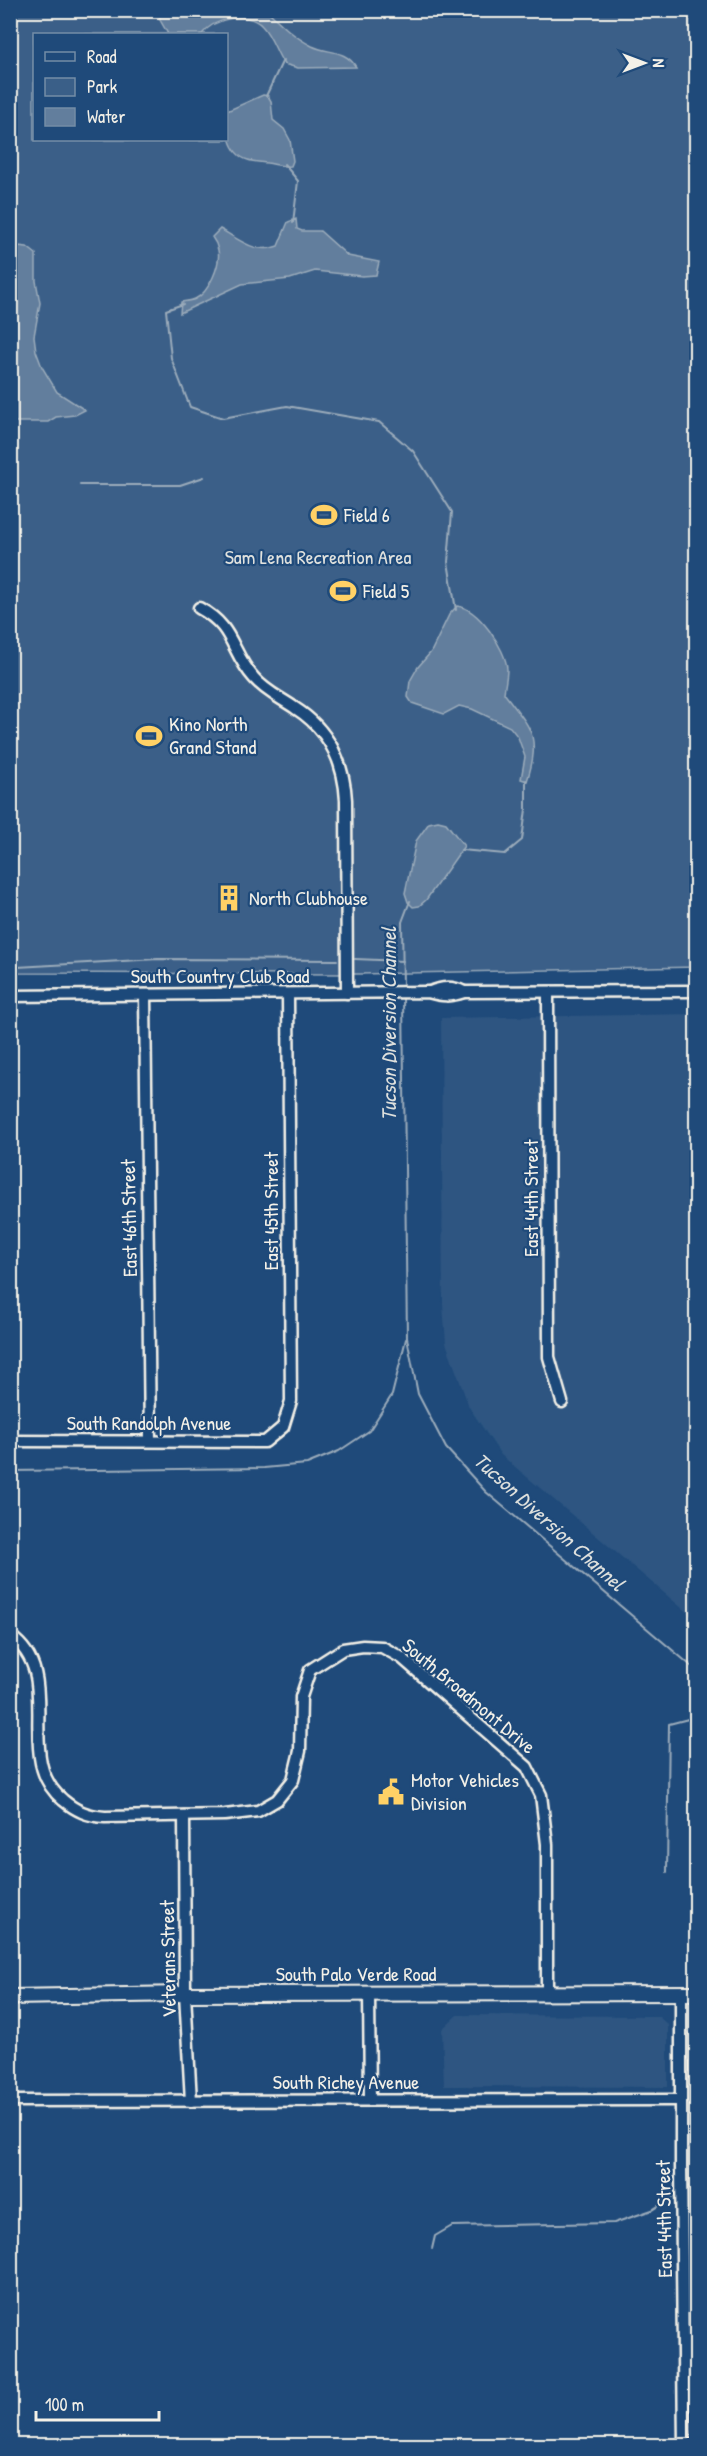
<svg xmlns="http://www.w3.org/2000/svg" width="707" height="2456" viewBox="0 0 707 2456" font-family="'Patrick Hand',sans-serif">
<style>
.built{fill:#2d5581}
.green{fill:#3a5f88;stroke:#97a8b8;stroke-width:1.5;fill-rule:evenodd}
.water{fill:#627e9d;stroke:#9cacbb;stroke-width:1.5}
.lines{fill:none;stroke-linecap:round;stroke-linejoin:round}
.stream{stroke:#9cacbb;stroke-width:2}
.minor-casing{stroke:#f4f1e8;stroke-width:15}
.major-casing{stroke:#f4f1e8;stroke-width:18}
.minor{stroke:#1f4a7a;stroke-width:10}
.major{stroke:#1f4a7a;stroke-width:14}
.labels{text-anchor:middle;stroke-width:4.5;stroke-linejoin:round;paint-order:stroke}
.poi-label{font-size:20px;fill:#f4f1e8;stroke:#1f4a7a;text-anchor:start}
.park-label{font-size:20px;fill:#e1e2de;stroke:#1f4a7a}
.street-label{font-size:20px;fill:#f4f1e8;stroke:#1f4a7a}
.water-label{font-size:21px;font-style:italic;fill:#dee0dd;stroke:#1f4a7a}
</style>
<rect width="100%" height="100%" fill="#1f4a7a"/>
<filter id="ink" filterUnits="userSpaceOnUse"><feTurbulence type="fractalNoise" baseFrequency=".0167" numOctaves="2"/><feDisplacementMap in="SourceGraphic" scale="12" xChannelSelector="R" yChannelSelector="G"/><feConvolveMatrix kernelMatrix="1 2 1 2 8 2 1 2 1" color-interpolation-filters="sRGB"/></filter>
<g filter="url(#ink)">
<g class="built">
<polygon points="696,1014 696,1620 501,1455 469,1407 446,1343 443,1305 441,1018"/>
<polygon points="457,2015 658,2016 668,2025 668,2087 444,2086 442,2029"/>
</g>
<path class="green" d="M11 11H696V967L359 974 11 973ZM34 34H226V140H34Z"/>
<g class="water">
<path d="M159 11H268C281 24 294 37 312 46 329 54 345 49 356 67L298 68 284 64C276 53 272 36 262 26 247 10 214 19 202 34H168L160 20Z"/>
<path d="M263 95 268 96 271 101 273 120 284 129 290 140 293 161 291 166C282 167 275 164 267 163 261 162 254 162 248 160 228 154 226 128 227 111Z"/>
<path d="M296 219 297 229 302 231H320L348 256 379 262 376 275 362 276 315 271 290 279 242 284 180 313 181 302C185 301 191 301 195 299 209 293 221 264 218 250 217 245 215 241 212 237L220 229C239 239 255 255 278 246L288 222Z"/>
<polygon points="18,246 27,247 36,254 36,281 40,303 34,336 36,351 42,367 57,392 85,410 75,415 56,417 48,422 11,422 10,258 15,247"/>
<path d="M457 606C478 608 506 649 507 669 507 677 505 685 504 693 530 728 542 735 527 781L521 779 525 757 518 737 510 727 472 709 459 706 444 714 412 703 408 697 410 681 418 667 431 652 449 615Z"/>
<polygon points="438,821 446,823 464,846 426,900 419,906 413,907 408,902 405,893 416,841 429,823"/>
</g>
<g class="lines">
<g class="stream">
<polyline points="266,96 283,60"/>
<polyline points="284,164 298,181 293,223"/>
<polyline points="183,304 166,310 171,358 190,407 223,418 287,406 379,422 413,451 452,512 448,562 456,610"/>
<polyline points="80,485 180,485 204,477"/>
<polyline points="461,850 505,854 522,840 526,809 526,780"/>
<polyline points="355,959 403,961"/>
<polyline points="10,973 17,967 158,959 337,960"/>
<polyline points="403,987 402,922 410,901"/>
<polyline points="403,996 407,1338 418,1394 446,1448 486,1492 696,1670"/>
<polyline points="10,1471 264,1468 307,1464 339,1451 369,1431 392,1395 406,1339"/>
<polyline points="667,1872 669,1724 696,1717"/>
<polyline points="688,2187 696,2182"/>
<polyline points="432,2249 435,2236 452,2226 614,2223 652,2210 674,2196"/>
</g>
<g class="minor-casing">
<g id="minor">
<path d="M199 608C235 627 230 651 254 678 266 692 281 698 295 708 328 729 344 762 346 800L347 993"/>
<path d="M430 992C442 987 452 986 464 992"/>
<polyline points="548,992 549,1357 562,1402"/>
<polyline points="145,995 150,1441"/>
<path d="M10 996 428 992C442 996 450 997 464 992L696 991"/>
<polyline points="10,1441 265,1442 283,1427 291,1401 288,994"/>
<path d="M10 1636C67 1675 11 1758 63 1800 76 1811 88 1816 105 1817L225 1815 258 1811 277 1800 293 1780 300 1751 301 1697 310 1670 343 1649 363 1646 382 1647 402 1658 527 1767 541 1795 547 1844V1993"/>
<polyline points="184,1816 185,1994 191,2101"/>
<polyline points="681,1992 681,2166 684,2446"/>
<polyline points="369,1993 370,2100"/>
<polyline points="10,2101 681,2100"/>
</g>
</g>
<g class="major-casing">
<polyline id="major" points="10,1997 185,1994 696,1993"/>
</g>
<use href="#minor" class="minor"/>
<use href="#major" class="major"/>
</g>
</g>
<defs>
<g id="stadium-bare" transform="scale(2.07)"><path d="M0-5a6.5 5 0 1 0 0 10a6.5 5 0 1 0 0-10ZM-3.5-1.8h7v3.6h-7Z" fill="#ffd166" stroke="#1f4a7a" stroke-width="2.5" paint-order="stroke"/></g>
<g id="building-bare" transform="scale(2.07)"><path d="M-4-6H4V6H1V3H-1V6H-4ZM-2.5-4.3h1.7v1.8h-1.7ZM.8-4.3h1.7v1.8H.8ZM-2.5-1h1.7V.8h-1.7ZM.8-1h1.7V.8H.8Z" fill="#ffd166" stroke="#1f4a7a" stroke-width="2.5" paint-order="stroke"/></g>
<g id="civic-bare" transform="scale(2.07)"><path d="M-.6-6.5H3V-4.5H.6V-3L4-1V1h2V6H-6V1h2V-1L-.6-3ZM-1.2 2.5V6h2.4V2.5Z" fill="#ffd166" stroke="#1f4a7a" stroke-width="2.5" paint-order="stroke"/></g>
</defs>
<g fill-rule="evenodd">
<use href="#stadium-bare" x="324" y="515"/>
<use href="#stadium-bare" x="343" y="591"/>
<use href="#stadium-bare" x="149" y="736"/>
<use href="#building-bare" x="229" y="898"/>
<use href="#civic-bare" x="391" y="1792"/>
</g>
<g class="labels">
<g class="poi-label">
<text x="344" y="522">Field 6</text>
<text x="363" y="598">Field 5</text>
<text x="169" y="731">Kino North<tspan x="169" dy="23">Grand Stand</tspan></text>
<text x="249" y="905">North Clubhouse</text>
<text x="411" y="1787">Motor Vehicles<tspan x="411" dy="23">Division</tspan></text>
</g>
<g class="park-label">
<text x="318" y="564">Sam Lena Recreation Area</text>
</g>
<g class="street-label">
<text x="220" y="983">South Country Club Road</text>
<text transform="translate(531 1198) rotate(-90)" y="7">East 44th Street</text>
<text transform="translate(271 1211) rotate(-90)" y="7">East 45th Street</text>
<text transform="translate(129 1218) rotate(-91)" y="7">East 46th Street</text>
<text x="149" y="1430">South Randolph Avenue</text>
<text transform="translate(469 1696) rotate(40)" y="7">South Broadmont Drive</text>
<text transform="translate(168 1959) rotate(-91)" y="7">Veterans Street</text>
<text x="356" y="1981">South Palo Verde Road</text>
<text x="346" y="2089">South Richey Avenue</text>
<text transform="translate(664 2219) rotate(-91)" y="7">East 44th Street</text>
</g>
<g class="water-label">
<text transform="translate(389 1024) rotate(-90)" y="7">Tucson Diversion Channel</text>
<text transform="translate(549 1522) rotate(42)" y="7">Tucson Diversion Channel</text>
</g>
</g>
<rect width="707" height="2456" fill="none" stroke="#1f4a7a" stroke-width="36"/>
<rect x="18" y="18" width="671" height="2420" fill="none" stroke="#f4f1e8" stroke-width="2" filter="url(#ink)"/>
<rect x="33" y="33" width="195" height="108" fill="#1f4a7a" stroke="#748da6" stroke-width="1.5"/>
<rect x="45" y="52" width="30" height="9" fill="#1f4a7a" stroke="#748da6" stroke-width="1.5"/>
<text x="87" y="63" font-size="18" fill="#f4f1e8">Road</text>
<rect x="45" y="78" width="30" height="18" fill="#3a5f88" stroke="#748da6" stroke-width="1.5"/>
<text x="87" y="93" font-size="18" fill="#f4f1e8">Park</text>
<rect x="45" y="108" width="30" height="18" fill="#627e9d" stroke="#748da6" stroke-width="1.5"/>
<text x="87" y="123" font-size="18" fill="#f4f1e8">Water</text>
<g transform="translate(644 63) rotate(90)" stroke="#1f4a7a" stroke-width="4.5" paint-order="stroke">
<path d="M0-4.5L10 22L0 15L-10 22Z" fill="#f4f1e8"/>
<text y="-9" font-size="16" font-weight="bold" text-anchor="middle" fill="#f4f1e8">N</text>
</g>
<path d="M36 2411v9h123v-9" fill="none" stroke="#f4f1e8" stroke-width="3"/>
<text x="45" y="2411" font-size="18" fill="#f4f1e8" stroke="#1f4a7a" stroke-width="4.5" paint-order="stroke">100 m</text>
</svg>
